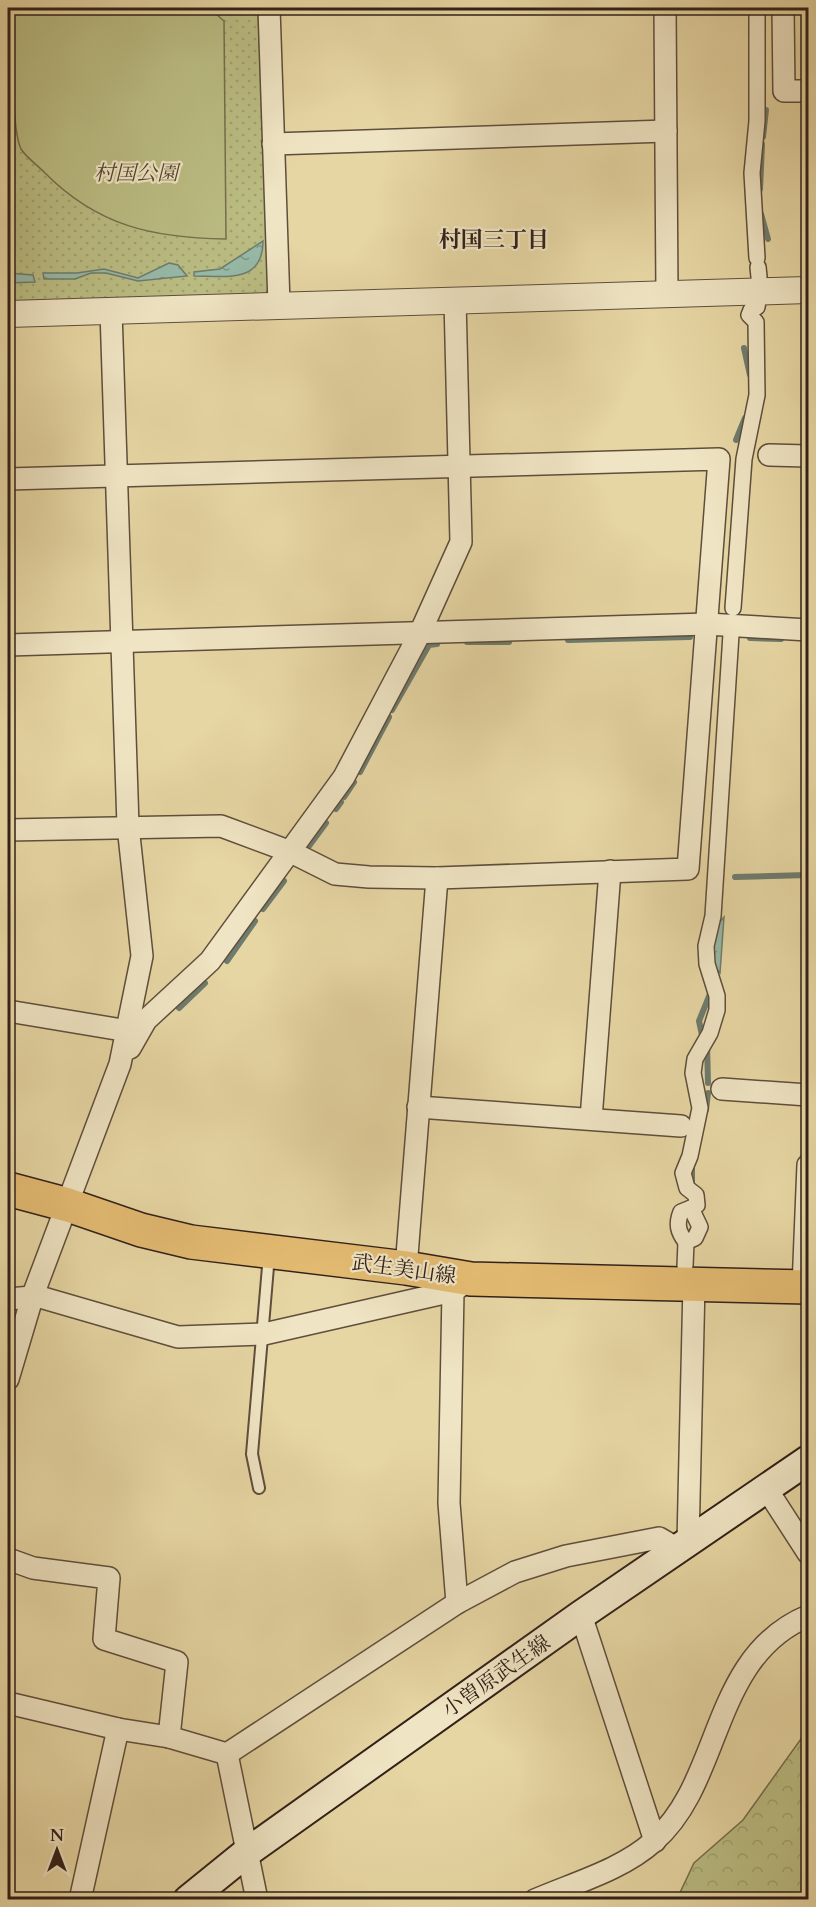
<svg xmlns="http://www.w3.org/2000/svg" width="816" height="1907" viewBox="0 0 816 1907" font-family="Cardo,'Noto Serif JP',serif">
<style>
.forest{fill:url(#forest-crowns);stroke:#766e4e;stroke-width:1.5}
.park{fill:url(#park-dots);stroke:#766e4e;stroke-width:1.5}
.garden{fill:#babc82;stroke:#766e4e;stroke-width:1.5}
.water{fill:url(#water-ripples);stroke:#6e7c6e;stroke-width:1.5}
.lines{fill:none;stroke-linecap:round;stroke-linejoin:round}
.stream{stroke:#6e7c6e;stroke-width:6}
.service-casing{stroke:#5f4e3c;stroke-width:14}
.pedestrian-casing{stroke:#5f4e3c;stroke-width:18}
.minor-casing{stroke:#5f4e3c;stroke-width:24}
.tertiary-casing{stroke:#5f4e3c;stroke-width:28}
.secondary-casing{stroke:#322019;stroke-width:32}
.primary-casing{stroke:#322019;stroke-width:36}
.service{stroke:#efe4c3;stroke-width:10}
.pedestrian{stroke:#efe4c3;stroke-width:15}
.minor{stroke:#efe4c3;stroke-width:21}
.tertiary{stroke:#efe4c3;stroke-width:26}
.secondary{stroke:#efe4c3;stroke-width:28}
.primary{stroke:#e3bb72;stroke-width:33}
.labels{text-anchor:middle;stroke-width:4.5;stroke-linejoin:round;paint-order:stroke}
.park-label{font-size:21px;font-style:italic;fill:#544733;stroke:#efe4c3}
.street-label{font-size:21px;fill:#322019;stroke:#efe4c3}
.neighbourhood-label{font-size:22px;font-weight:bold;fill:#322019;stroke:#efe4c3}
</style>
<defs>
<pattern id="forest-crowns" width="20" height="18" patternUnits="userSpaceOnUse" patternTransform="scale(1.5)"><rect width="20" height="18" fill="#babc82"/><path d="M2 6a3 3 0 1 1 6 0M12 15a3 3 0 1 1 6 0" fill="none" stroke="#a0a170"/></pattern>
<pattern id="park-dots" width="8" height="8" patternUnits="userSpaceOnUse" patternTransform="scale(1.5)"><rect width="8" height="8" fill="#babc82"/><path d="M2 2h.1M6 6h.1" fill="none" stroke="#a0a170" stroke-width="1.8" stroke-linecap="round"/></pattern>
<pattern id="water-ripples" width="26" height="14" patternUnits="userSpaceOnUse" patternTransform="scale(1.5)"><rect width="26" height="14" fill="#96b9a7"/><path d="M2 4q2-2 4 0t4 0M15 11q2-2 4 0t4 0" fill="none" stroke="#7b9687"/></pattern>
</defs>
<rect width="100%" height="100%" fill="#e6d6a3"/>
<filter id="stains"><feTurbulence type="fractalNoise" baseFrequency=".00333" numOctaves="4"/><feColorMatrix values="0 0 0 0 .2 0 0 0 0 .09 0 0 0 0 .02 0 0 0 .5 -.17"/></filter>
<radialGradient id="worn" r=".72"><stop offset=".6" stop-color="#630" stop-opacity="0"/><stop offset="1" stop-color="#630" stop-opacity=".3"/></radialGradient>
<polygon class="forest" points="808,1729 808,1899 677,1899 694,1863 743,1820"/>
<polygon class="park" points="8,8 258,8 269,288 266,294 8,304"/>
<path class="garden" d="M11 8H209L224 21 226 239C153 238 97 226 44 172 37 165 26 157 21 149 11 129 12 35 11 8Z"/>
<g class="water">
<path d="M263 241C263 284 225 276 194 276V272L220 269Z"/>
<polygon points="169,263 178,265 187,276 138,281 106,273 91,273 75,279 44,279 43,273 77,273 104,269 138,278"/>
<polygon points="8,273 33,275 35,282 8,283"/>
<path d="M724 917 720 973C707 960 712 929 724 917Z"/>
</g>
<g class="lines">
<g class="stream">
<polyline points="763,137 766,110"/>
<polyline points="760,189 762,144"/>
<polyline points="761,214 768,239"/>
<polyline points="744,348 750,375"/>
<polyline points="736,440 745,418"/>
<polyline points="750,638 781,639"/>
<polyline points="568,640 690,637"/>
<polyline points="467,642 509,642"/>
<polyline points="392,710 429,645 437,644"/>
<polyline points="360,772 389,717"/>
<polyline points="344,797 354,782"/>
<polyline points="336,809 341,802"/>
<polyline points="309,846 326,823"/>
<polyline points="735,877 808,875"/>
<polyline points="263,909 284,881"/>
<polyline points="227,961 255,921"/>
<polyline points="179,1008 205,983"/>
<polyline points="702,1035 699,1021 710,994"/>
<polyline points="707,1044 708,1083"/>
<polyline points="706,1110 708,1093"/>
<polyline points="692,1186 692,1163"/>
<polyline points="8,1401 9,1395"/>
</g>
<g class="service-casing">
<polyline id="service" points="259,1488 252,1454 269,1255"/>
</g>
<g class="pedestrian-casing">
<g id="pedestrian">
<polyline points="757,8 757,121 752,173 757,258"/>
<polyline points="758,267 759,277"/>
<polyline points="733,608 744,459 757,395 756,322 749,315 751,310 757,307 758,301"/>
<path d="M686 1242C678 1232 676 1224 681 1212L691 1208"/>
<polyline points="685,1266 686,1242 695,1238 700,1227 691,1208 697,1205 696,1195 687,1188 683,1173 690,1156 700,1108 693,1073 695,1059 710,1033 717,1010 717,996 707,964 706,946 713,916 731,634"/>
</g>
</g>
<g class="minor-casing">
<g id="minor">
<polyline points="269,8 279,304"/>
<polyline points="665,8 667,294"/>
<polyline points="783,8 784,91 808,91"/>
<polyline points="273,144 666,131"/>
<polyline points="769,455 808,456"/>
<polyline points="8,479 719,459 688,869 437,878 369,877 335,874 291,852 221,826 8,830"/>
<polyline points="8,645 707,624 808,630"/>
<polyline points="8,1011 128,1031"/>
<polyline points="130,1048 146,1020 210,961 344,777 420,633 461,542 455,300"/>
<polyline points="722,1089 808,1095"/>
<polyline points="418,1107 681,1126"/>
<polyline points="591,1119 610,871"/>
<polyline points="406,1268 437,878"/>
<polyline points="803,1287 808,1165"/>
<polyline points="453,1291 449,1503 457,1603"/>
<polyline points="33,1295 178,1337 264,1334 453,1291 471,1279"/>
<polyline points="8,1299 32,1297"/>
<polyline points="8,1379 33,1295 120,1064 142,956 128,826 111,311"/>
<polyline points="766,1488 808,1553"/>
<polyline points="688,1542 694,1284"/>
<polyline points="8,1559 33,1568 109,1578 104,1639 177,1662 169,1737"/>
<polyline points="581,1615 655,1841"/>
<polyline points="8,1703 118,1729 169,1737 227,1754 257,1900"/>
<polyline points="227,1754 457,1603 515,1572 566,1556 659,1538 678,1549"/>
<polyline points="80,1900 118,1729"/>
<path d="M535 1900C574 1883 622 1870 654 1841 723 1781 710 1657 808 1616"/>
</g>
</g>
<g class="tertiary-casing">
<polyline id="tertiary" points="8,314 808,290"/>
</g>
<g class="secondary-casing">
<polyline id="secondary" points="188,1900 246,1853 581,1615 808,1460"/>
</g>
<g class="primary-casing">
<polyline id="primary" points="8,1189 68,1205 141,1230 191,1242 406,1268 471,1279 808,1287"/>
</g>
<use href="#service" class="service"/>
<use href="#pedestrian" class="pedestrian"/>
<use href="#minor" class="minor"/>
<use href="#tertiary" class="tertiary"/>
<use href="#secondary" class="secondary"/>
<use href="#primary" class="primary"/>
</g>
<g class="labels">
<g class="park-label">
<text x="136" y="180">村国公園</text>
</g>
<g class="street-label">
<text transform="translate(404 1269) rotate(8)" y="7">武生美山線</text>
<text transform="translate(496 1676) rotate(-35)" y="7">小曽原武生線</text>
</g>
<g class="neighbourhood-label">
<text x="494" y="247">村国三丁目</text>
</g>
</g>
<rect width="816" height="1907" fill="none" stroke="#e6d6a3" stroke-width="30"/>
<rect x="9" y="9" width="798" height="1889" fill="none" stroke="#322019" stroke-width="3"/>
<rect x="15" y="15" width="786" height="1877" fill="none" stroke="#322019" stroke-width="1.5"/>
<g transform="translate(57 1850)" stroke="#efe4c3" stroke-width="4.5" paint-order="stroke">
<path d="M0-4.5L10 22L0 15L-10 22Z" fill="#322019"/>
<text y="-9" font-size="16" font-weight="bold" text-anchor="middle" fill="#322019">N</text>
</g>
<rect width="100%" height="100%" filter="url(#stains)"/>
<rect width="100%" height="100%" fill="url(#worn)"/>
</svg>
